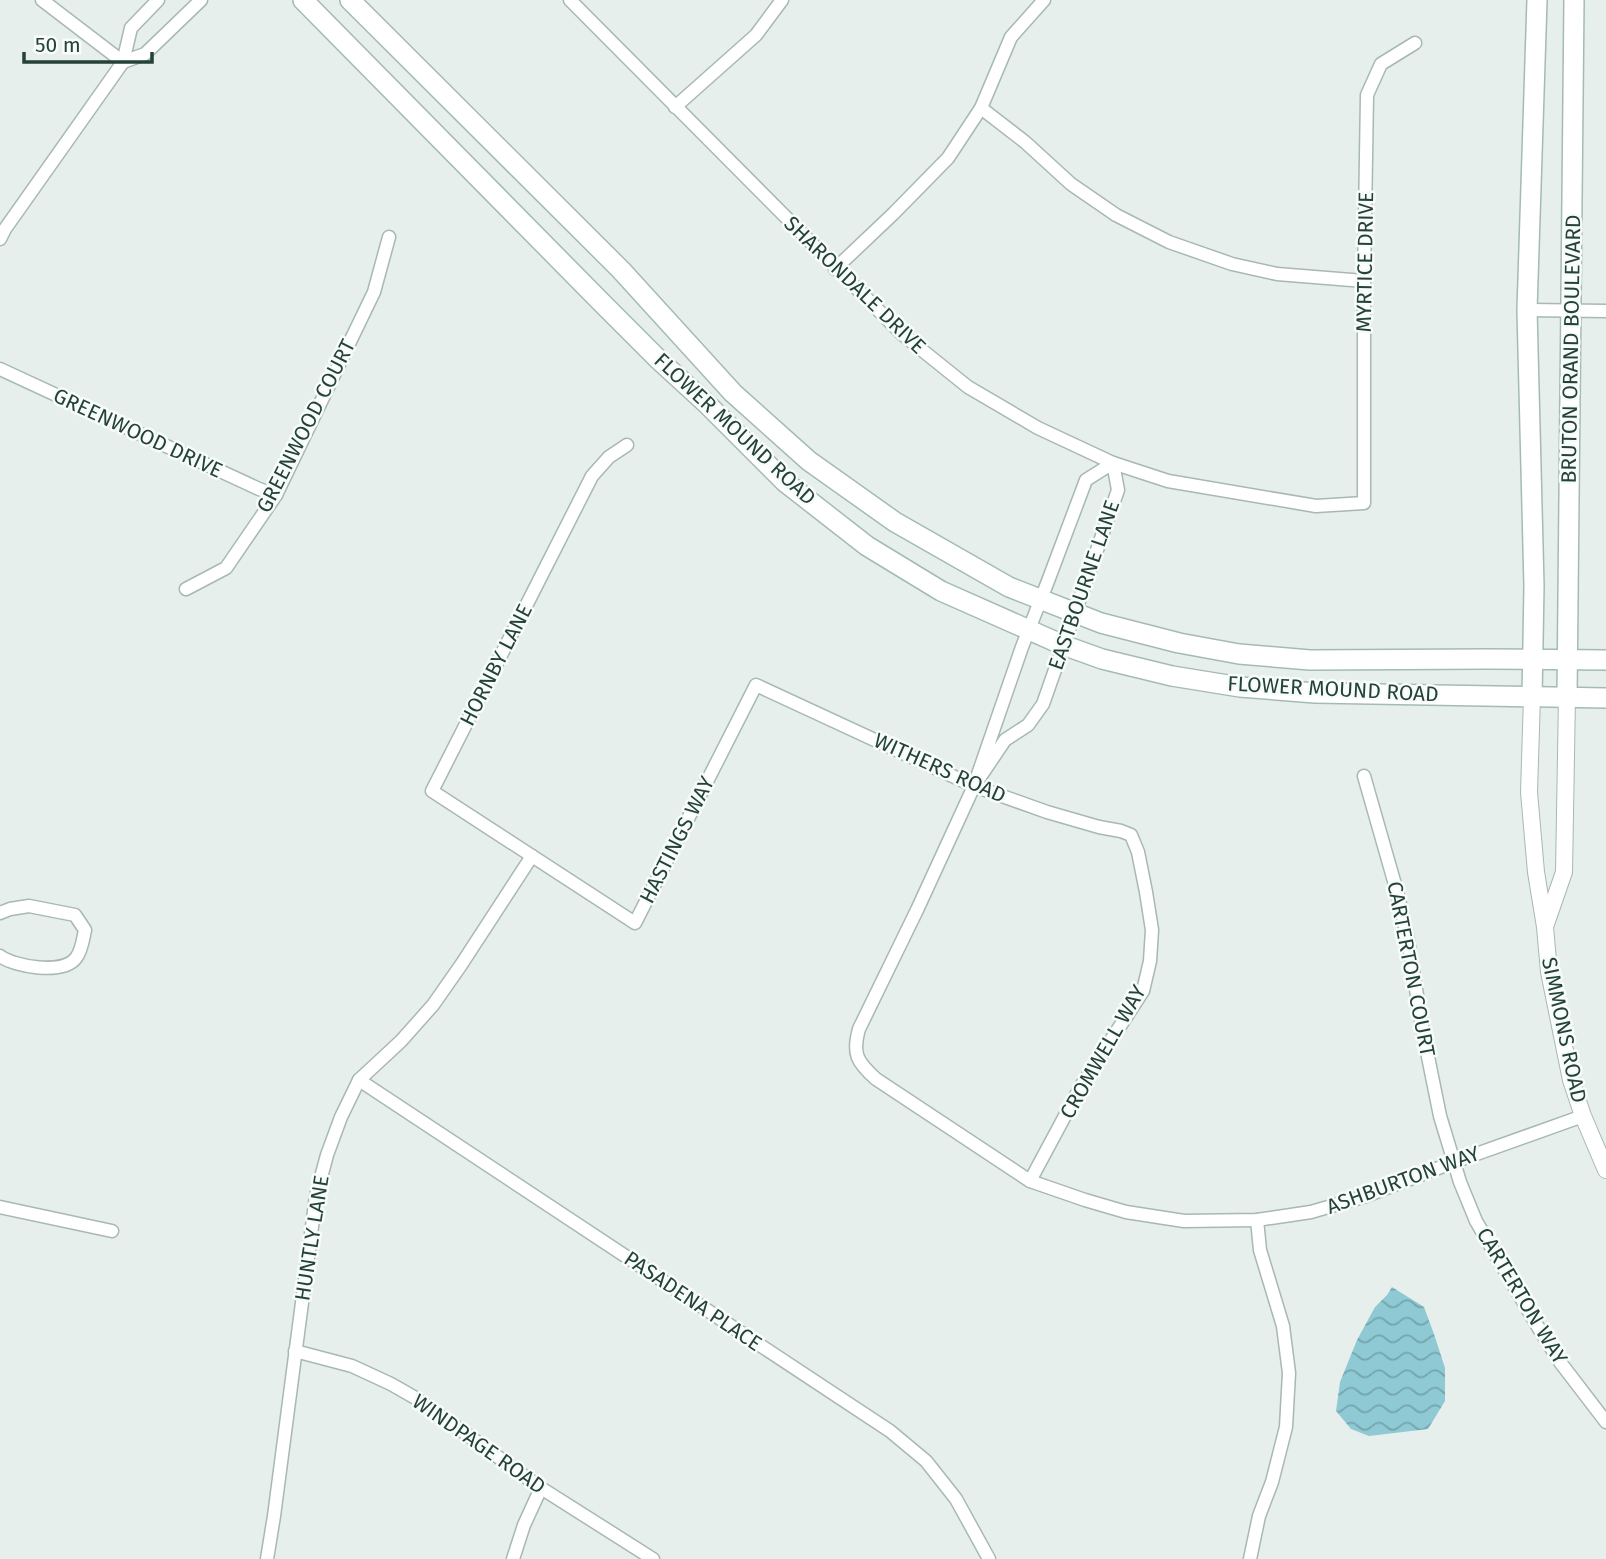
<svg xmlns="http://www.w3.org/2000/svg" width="1606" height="1559" viewBox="0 0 1606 1559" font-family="'Fira Sans',sans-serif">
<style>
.water{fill:url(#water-waves)}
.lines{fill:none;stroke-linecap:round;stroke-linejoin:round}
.minor-casing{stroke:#a8b8b2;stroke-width:15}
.tertiary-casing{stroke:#a8b8b2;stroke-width:18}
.secondary-casing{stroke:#a4bbb3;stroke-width:22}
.minor{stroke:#fff;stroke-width:12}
.tertiary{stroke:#fff;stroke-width:16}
.secondary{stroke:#fff;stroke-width:19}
.labels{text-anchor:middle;stroke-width:5;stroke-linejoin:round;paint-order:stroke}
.street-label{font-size:21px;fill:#24423a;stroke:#f7fbf9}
</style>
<defs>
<pattern id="water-waves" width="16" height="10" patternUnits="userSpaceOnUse" patternTransform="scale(1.75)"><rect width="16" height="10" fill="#8ec9d4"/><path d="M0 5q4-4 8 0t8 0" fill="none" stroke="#74a5ad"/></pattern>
</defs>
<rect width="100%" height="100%" fill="#e6efeb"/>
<polygon class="water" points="1392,1287 1424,1307 1434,1334 1445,1368 1445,1401 1428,1429 1369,1436 1351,1429 1336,1411 1340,1382 1357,1340 1375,1307 1387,1295"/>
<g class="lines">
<g class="minor-casing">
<g id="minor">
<polyline points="42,0 123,62"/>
<polyline points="570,0 902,334 968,387 1038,428 1113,463 1168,481 1316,506 1364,503 1364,281 1367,95 1381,64 1415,43"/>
<polyline points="123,62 145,54 201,0"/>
<polyline points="675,107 756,35 782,0"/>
<polyline points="981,108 1025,142 1071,184 1116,215 1169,242 1232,264 1277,274 1364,281"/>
<polyline points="0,239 5,229 123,62 131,28 158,0"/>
<polyline points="835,269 893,214 948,158 981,108 1011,37 1044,0"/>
<polyline points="1527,310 1606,311"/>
<polyline points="0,369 259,489 276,495"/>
<polyline points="627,445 609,457 592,476 432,791 635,923 756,685 974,786 1047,812 1099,827 1121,831 1131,835 1138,852 1146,892 1152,930 1150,961 1143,991 1081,1086 1030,1181"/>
<polyline points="186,589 226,568 276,495 374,292 389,237"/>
<polyline points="1364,776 1398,895 1408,940 1423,1032 1440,1116 1460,1182 1476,1221 1538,1327 1560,1362 1606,1422"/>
<path d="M974 786 1005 740 1028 725 1043 704 1118 490 1113 463 1086 480 1048 581 1022 647 974 786 917 910 859 1029C852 1054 857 1062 876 1079L1030 1181 1085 1200 1126 1212 1184 1221 1257 1220 1311 1212 1366 1196 1454 1162 1583 1116"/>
<path d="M0 913 10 909 29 906 75 915 85 930C83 939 82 950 76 958 63 975 15 967 0 956"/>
<polyline points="359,1080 890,1431 926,1461 956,1499 989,1559"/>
<polyline points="0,1207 112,1231"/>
<polyline points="295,1351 352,1366 391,1384 419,1400 541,1488 653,1559"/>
<polyline points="267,1559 274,1516 316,1196 327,1155 341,1117 359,1080 401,1041 433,1005 461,965 532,856"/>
<polyline points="513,1559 524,1525 541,1488"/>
<polyline points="1250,1559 1259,1516 1272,1482 1286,1427 1289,1373 1283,1326 1260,1250 1257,1220"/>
</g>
</g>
<g class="tertiary-casing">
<g id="tertiary">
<polyline points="1532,697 1529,792 1536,872 1545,927 1549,972 1571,1080 1583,1116 1606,1170"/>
<polyline points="1546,924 1564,872 1567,697"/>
</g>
</g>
<g class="secondary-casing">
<g id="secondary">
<polyline points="303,0 603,304 659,360 707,404 785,482 867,546 941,591 1063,645 1102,659 1172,676 1240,687 1315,693 1606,698"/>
<polyline points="350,0 621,270 733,393 809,461 895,522 1009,587 1101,623 1179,643 1239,654 1310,660 1487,659 1606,660"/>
<polyline points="1532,697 1534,586 1527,310 1537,0"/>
<polyline points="1567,697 1574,0"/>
</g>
</g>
<use href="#minor" class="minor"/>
<use href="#tertiary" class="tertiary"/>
<use href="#secondary" class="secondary"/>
</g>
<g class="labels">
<g class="street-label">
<text transform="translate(1365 262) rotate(-89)" y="7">MYRTICE DRIVE</text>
<text transform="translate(855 285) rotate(44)" y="7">SHARONDALE DRIVE</text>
<text transform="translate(1571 349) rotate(-89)" y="7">BRUTON ORAND BOULEVARD</text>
<text transform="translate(306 426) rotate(-63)" y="7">GREENWOOD COURT</text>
<text transform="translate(735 429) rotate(43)" y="7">FLOWER MOUND ROAD</text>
<text transform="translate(138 433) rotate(25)" y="7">GREENWOOD DRIVE</text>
<text transform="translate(1084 585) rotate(-71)" y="7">EASTBOURNE LANE</text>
<text transform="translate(496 665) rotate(-63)" y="7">HORNBY LANE</text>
<text transform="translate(1333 689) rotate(3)" y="7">FLOWER MOUND ROAD</text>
<text transform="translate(940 768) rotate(24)" y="7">WITHERS ROAD</text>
<text transform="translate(677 840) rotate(-63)" y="7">HASTINGS WAY</text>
<text transform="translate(1411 969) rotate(79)" y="7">CARTERTON COURT</text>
<text transform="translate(1564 1030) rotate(78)" y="7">SIMMONS ROAD</text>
<text transform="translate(1103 1052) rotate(-60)" y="7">CROMWELL WAY</text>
<text transform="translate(1403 1180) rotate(-20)" y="7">ASHBURTON WAY</text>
<text transform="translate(312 1238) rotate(-81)" y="7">HUNTLY LANE</text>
<text transform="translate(1522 1296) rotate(59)" y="7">CARTERTON WAY</text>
<text transform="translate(693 1301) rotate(34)" y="7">PASADENA PLACE</text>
<text transform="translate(479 1444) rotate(35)" y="7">WINDPAGE ROAD</text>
</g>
</g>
<path d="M24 52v10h128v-10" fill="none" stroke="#24423a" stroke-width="3.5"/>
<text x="35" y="52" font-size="21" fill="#24423a" stroke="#f7fbf9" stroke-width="5" paint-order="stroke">50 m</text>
</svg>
